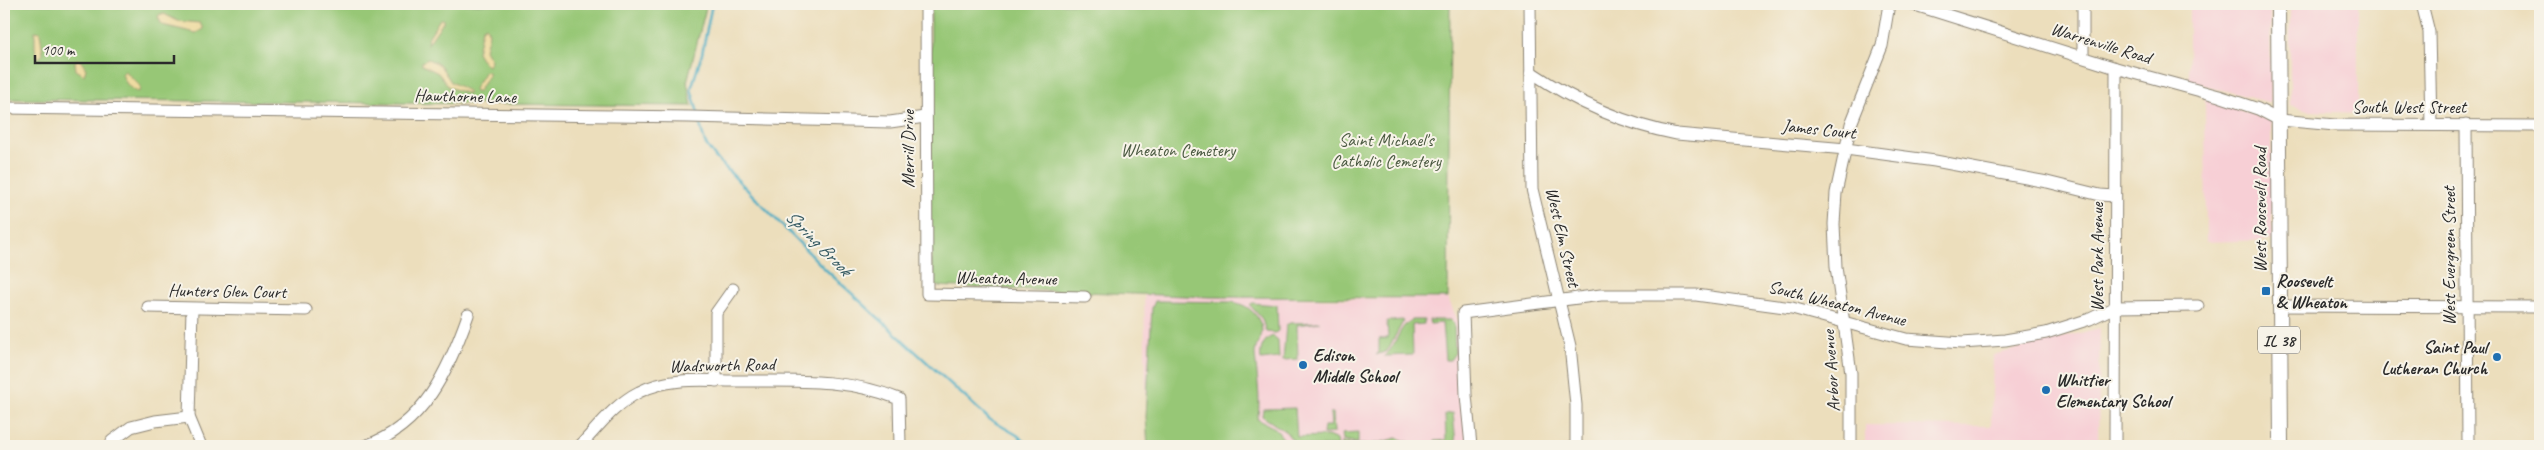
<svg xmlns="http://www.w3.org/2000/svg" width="2544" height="450" viewBox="0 0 2544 450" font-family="Caveat,sans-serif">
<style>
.built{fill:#f7cfd5}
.green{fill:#97c776;stroke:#617950}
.sand{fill:#eeda9e;stroke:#8c8264}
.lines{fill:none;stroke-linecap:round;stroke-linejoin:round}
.stream{stroke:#43abc3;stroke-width:2.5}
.minor-casing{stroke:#8c8474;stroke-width:13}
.major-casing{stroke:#8c8474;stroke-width:16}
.minor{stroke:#fff;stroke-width:11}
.major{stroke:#fff;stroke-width:14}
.poi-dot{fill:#1f6fb2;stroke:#f7f3e8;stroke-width:2}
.labels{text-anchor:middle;stroke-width:4;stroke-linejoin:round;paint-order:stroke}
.shield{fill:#f7f3e8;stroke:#686764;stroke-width:1}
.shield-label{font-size:16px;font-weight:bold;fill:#2b2b2b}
.street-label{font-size:18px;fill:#2b2b2b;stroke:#f7f3e8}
.park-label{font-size:18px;fill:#4b5a42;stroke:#f7f3e8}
.poi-label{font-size:18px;font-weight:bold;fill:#2b2b2b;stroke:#f7f3e8;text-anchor:start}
.water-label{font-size:19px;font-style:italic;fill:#335860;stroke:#f7f3e8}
</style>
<rect width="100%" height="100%" fill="#f7f3e8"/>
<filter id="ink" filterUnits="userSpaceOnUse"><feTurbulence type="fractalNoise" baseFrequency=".02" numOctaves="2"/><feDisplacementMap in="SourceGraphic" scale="10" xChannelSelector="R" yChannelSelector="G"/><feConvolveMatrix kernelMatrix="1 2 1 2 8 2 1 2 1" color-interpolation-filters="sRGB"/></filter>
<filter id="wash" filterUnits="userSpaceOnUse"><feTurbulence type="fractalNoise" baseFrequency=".0096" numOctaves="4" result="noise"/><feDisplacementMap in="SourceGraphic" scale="20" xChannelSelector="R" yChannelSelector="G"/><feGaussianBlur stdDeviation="1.12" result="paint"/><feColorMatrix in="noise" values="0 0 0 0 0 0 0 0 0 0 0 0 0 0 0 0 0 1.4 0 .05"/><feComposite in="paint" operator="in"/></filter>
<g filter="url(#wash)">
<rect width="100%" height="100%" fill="#ecdebc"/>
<g class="built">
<polygon points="2189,4 2270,4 2271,103 2189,81"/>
<polygon points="2290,4 2358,4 2358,113 2311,111 2290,105"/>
<polygon points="2205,98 2271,121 2272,240 2206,242"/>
<polygon points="1144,294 1324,299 1448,298 1459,324 1468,446 1147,446"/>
<polygon points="2100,328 2098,446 1865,446 1865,425 1991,426 1993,355"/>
</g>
<g class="green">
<polygon points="4,4 707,4 687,82 692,106 4,99"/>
<polygon points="931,4 1450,4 1448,298 1210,297 933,286 930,230"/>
<path d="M1161 301 1232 302C1245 304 1256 311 1261 325 1265 337 1255 343 1255 354 1256 371 1262 403 1257 419L1275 428 1289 446H1148L1146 417 1152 308 1155 301Z"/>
<polygon points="1252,303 1277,305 1278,331 1275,333 1266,332 1262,319 1250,305"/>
<polygon points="1404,320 1387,351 1376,355 1379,352 1379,339 1388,338 1387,321"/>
<path d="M1412 320H1424V324L1412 325 1413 355 1384 356C1397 347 1397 327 1412 320Z"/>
<polygon points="1429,320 1450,320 1454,324 1455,353 1450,360 1445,360 1442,323 1430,324"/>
<polygon points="1320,322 1297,325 1298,359 1283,360 1286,325 1290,323"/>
<path d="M1273 336 1278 340 1279 358 1261 360C1259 351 1263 339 1273 336Z"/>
<polygon points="1295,408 1297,437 1328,436 1337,440 1338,446 1297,446 1286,432 1262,416 1263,409"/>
<polygon points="1330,413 1333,413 1334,433 1323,434 1324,426 1331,426"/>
<polygon points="1453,413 1456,444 1435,445 1435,441 1446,440 1445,414"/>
<polygon points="1358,432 1358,443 1343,440 1342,433"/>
<path d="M1397 438 1420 446H1342V442C1365 447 1375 444 1397 438Z"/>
</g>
<g class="sand">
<polygon points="421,4 420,7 398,10 376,5"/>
<polygon points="164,14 178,21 200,23 203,29 196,33 162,25 158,17 160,14"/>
<polygon points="440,19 443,19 443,22 427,45 428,38"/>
<polygon points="486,26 489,33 485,50 491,60 488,66 483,62 477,52 482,29"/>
<polygon points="35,31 40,32 43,54 38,59 35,48"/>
<polygon points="77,59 81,61 86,69 84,75 76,70 75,62"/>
<polygon points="428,59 440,65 451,82 468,91 468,94 449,87 438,73 422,65 422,62"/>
<path d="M125 71 140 86 139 92C130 91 125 82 122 74Z"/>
<polygon points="485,71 488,72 488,75 478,92 475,92 474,89"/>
</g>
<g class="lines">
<g class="stream">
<polyline points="698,113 691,89 702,54 712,4"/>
<polyline points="699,121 705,143 715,157 825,269 989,419 1017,435 1029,446"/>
</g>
</g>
</g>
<g filter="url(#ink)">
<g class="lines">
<g class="minor-casing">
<g id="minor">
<polyline points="926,4 927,294 1085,297"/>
<polyline points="1530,4 1532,189 1570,346 1576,405 1576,446"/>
<polyline points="1912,4 2116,68 2219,96 2258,109 2279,120 2335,125 2540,126"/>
<polyline points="2422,4 2429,32 2431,125"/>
<polyline points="2083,56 2083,4"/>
<path d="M1531 72C1577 103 1623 124 1677 134L1846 149 1935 161 2047 182 2100 195 2115 196"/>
<polyline points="4,108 689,117 890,122 925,117"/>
<polyline points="2466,125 2468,446"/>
<polyline points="2279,306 2540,307"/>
<polyline points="148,307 306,310"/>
<polyline points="192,309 189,417 201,446"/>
<polyline points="716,381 716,313 733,289"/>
<polyline points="112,441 131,427 155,421 189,417"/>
<path d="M365 446C424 426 449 369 468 315"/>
<path d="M580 446C598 427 615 404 639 392 669 376 708 381 740 381 793 381 849 378 899 399L900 446"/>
<polyline points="1471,446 1466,395 1463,313 1601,295 1696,295 1792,308 1906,339 1962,343 2005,340 2046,333 2090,319 2115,307 2198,306"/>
<polyline points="1851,446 1851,373 1836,267 1834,224 1836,193 1851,124 1882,46 1889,4"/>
<polyline points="2115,446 2116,68"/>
</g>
</g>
<g class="major-casing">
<polyline id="major" points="2278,4 2281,446"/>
</g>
<use href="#minor" class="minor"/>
<use href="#major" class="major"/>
</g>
</g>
<g class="poi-dot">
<rect x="2261" y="286" width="10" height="10" rx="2.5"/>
<circle cx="2497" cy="357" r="5"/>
<circle cx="1303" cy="365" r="5"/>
<circle cx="2046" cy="390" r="5"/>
</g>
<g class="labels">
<rect class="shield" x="2258" y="326.5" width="42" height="27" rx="4"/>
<g class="shield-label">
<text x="2279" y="346">IL 38</text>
</g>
<g class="street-label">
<text transform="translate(2101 43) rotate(17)" y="6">Warrenville Road</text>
<text transform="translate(465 96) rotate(1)" y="6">Hawthorne Lane</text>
<text x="2409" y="113">South West Street</text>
<text transform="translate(1819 129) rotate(6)" y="6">James Court</text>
<text transform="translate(908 149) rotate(-90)" y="6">Merrill Drive</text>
<text transform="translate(2260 210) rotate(-90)" y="6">West Roosevelt Road</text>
<text transform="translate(1563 237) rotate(77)" y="6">West Elm Street</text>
<text transform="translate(2449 256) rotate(-90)" y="6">West Evergreen Street</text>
<text transform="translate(2097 257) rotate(-90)" y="6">West Park Avenue</text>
<text transform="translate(1006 278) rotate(1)" y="6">Wheaton Avenue</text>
<text transform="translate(227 291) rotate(1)" y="6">Hunters Glen Court</text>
<text transform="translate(1837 303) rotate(14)" y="6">South Wheaton Avenue</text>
<text transform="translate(722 365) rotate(-1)" y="6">Wadsworth Road</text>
<text transform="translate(1831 371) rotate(-94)" y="6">Arbor Avenue</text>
</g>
<g class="park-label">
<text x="1386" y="146">Saint Michael's<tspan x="1386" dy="21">Catholic Cemetery</tspan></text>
<text x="1178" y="156">Wheaton Cemetery</text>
</g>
<g class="poi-label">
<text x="2276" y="287">Roosevelt<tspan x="2276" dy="21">&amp; Wheaton</tspan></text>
<text x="2487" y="353" text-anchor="end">Saint Paul<tspan x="2487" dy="21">Lutheran Church</tspan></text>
<text x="1313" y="361">Edison<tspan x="1313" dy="21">Middle School</tspan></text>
<text x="2056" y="386">Whittier<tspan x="2056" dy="21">Elementary School</tspan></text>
</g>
<g class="water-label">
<text transform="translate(819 242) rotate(45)" y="7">Spring Brook</text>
</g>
</g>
<rect width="2544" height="450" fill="none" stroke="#f7f3e8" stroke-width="20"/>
<path d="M35 55v8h139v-8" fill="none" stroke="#2b2b2b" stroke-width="2.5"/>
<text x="42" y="55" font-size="15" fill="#2b2b2b" stroke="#f7f3e8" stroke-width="4" paint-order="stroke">100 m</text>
</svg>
